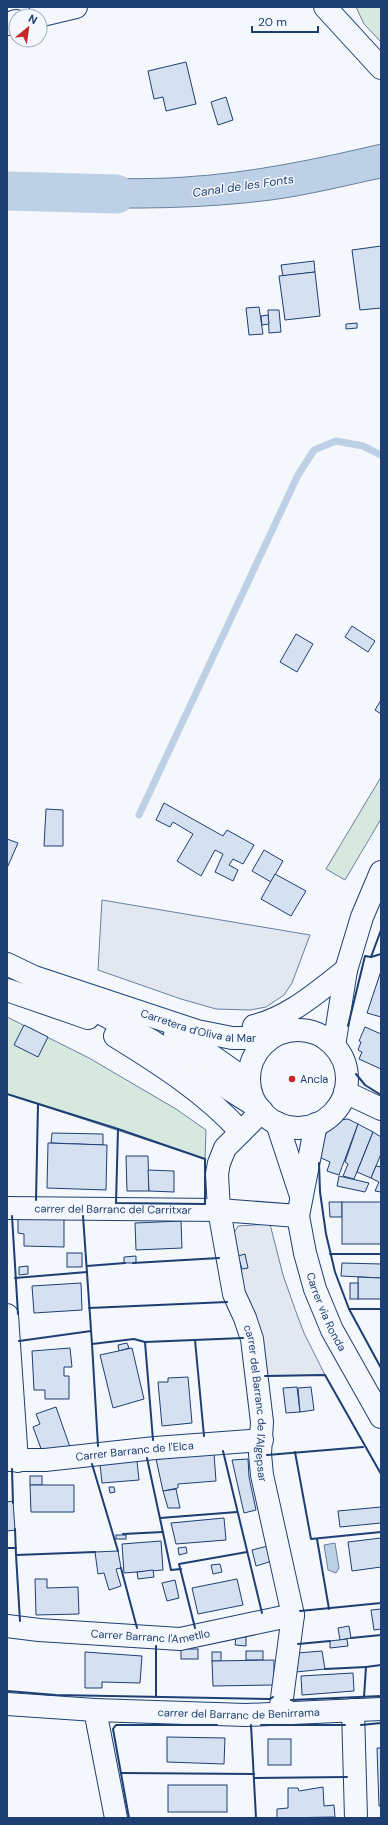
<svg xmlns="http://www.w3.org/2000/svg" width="388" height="1825" viewBox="0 0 388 1825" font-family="'DM Sans',sans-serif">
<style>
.green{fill:#d7e8df;stroke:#687fa3}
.parking{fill:#e3e8f0;stroke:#687fa3}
.water{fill:#bed0e5;stroke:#687fa3}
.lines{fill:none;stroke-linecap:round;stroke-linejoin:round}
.stream{stroke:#bed0e5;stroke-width:7}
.river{stroke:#bed0e5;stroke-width:39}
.building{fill:#d5e0f0;stroke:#1d3f73}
.minor-casing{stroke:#1d3f73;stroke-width:24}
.minor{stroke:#f4f7fb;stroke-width:22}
.wall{stroke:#1d3f73;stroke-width:2}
.poi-dot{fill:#c62828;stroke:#f4f7fb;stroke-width:1.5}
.labels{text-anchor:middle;stroke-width:3;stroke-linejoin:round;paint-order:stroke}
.street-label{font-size:11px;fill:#1d3f73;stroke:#f4f7fb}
.poi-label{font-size:11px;fill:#1d3f73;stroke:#f4f7fb;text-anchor:start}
.water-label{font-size:12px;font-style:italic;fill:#1d3f73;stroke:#f4f7fb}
</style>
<rect width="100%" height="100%" fill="#f4f7fb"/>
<g class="green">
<polygon points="356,7 381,7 381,42 364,24"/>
<polygon points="381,777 381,819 345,880 326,869"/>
<polygon points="7,1017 89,1058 176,1109 206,1130 205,1159 7,1094"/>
</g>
<g class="parking">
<polygon points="102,900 310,935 292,983 284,995 266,1007 250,1010 216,1009 181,999 98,970"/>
<polygon points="270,1224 283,1275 295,1309 304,1333 325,1375 263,1376 232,1237 238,1226"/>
</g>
<g class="water">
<path d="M381 144V178C344 186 308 195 271 200 201 209 131 209 61 207L63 178C103 178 145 180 185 177 251 173 317 159 381 144Z"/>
<polygon points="335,1543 339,1568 336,1573 328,1570 324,1545"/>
</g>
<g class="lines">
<polyline class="stream" points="139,815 298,475 314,450 336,441 363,446 381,455"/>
<polyline class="river" points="7,191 116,194"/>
</g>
<g class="building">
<polygon points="186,62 196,104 166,111 163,97 154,99 148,71"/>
<polygon points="226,97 233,120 218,125 211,102"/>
<polygon points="381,246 381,308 360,310 352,250"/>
<polygon points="314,261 315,272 283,276 281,265"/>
<polygon points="315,272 320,316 285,320 279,276"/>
<polygon points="259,307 263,334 249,335 246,308"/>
<polygon points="268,310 279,310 281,332 269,333"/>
<polygon points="268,315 269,324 262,325 261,316"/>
<polygon points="357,323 357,328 346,329 346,324"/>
<polygon points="352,626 375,641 368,652 345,637"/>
<polygon points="296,634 313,644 297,672 280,662"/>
<polygon points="381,700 381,714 375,710"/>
<polygon points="164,803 223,836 227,830 254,845 243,864 233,859 229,865 238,870 233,881 215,872 223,854 215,850 201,876 177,861 193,834 173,822 170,827 156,820"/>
<polygon points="46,809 63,810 63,846 44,846"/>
<polygon points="7,839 18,843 7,868"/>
<polygon points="264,850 283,861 271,882 252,871"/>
<polygon points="275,874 306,891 291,916 261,899"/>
<polygon points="381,971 381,1017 367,1013"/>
<polygon points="24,1025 48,1037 38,1057 14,1045"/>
<polygon points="365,1027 381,1034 381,1069 359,1059 362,1052 358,1050 361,1042 359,1041"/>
<polygon points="348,1119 358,1124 339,1175 327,1171 330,1162 319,1157 322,1141 329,1128 340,1120"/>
<polygon points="358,1124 373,1132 354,1179 343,1176 348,1164 345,1162"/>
<polygon points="373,1132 381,1137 381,1154 371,1178 357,1172"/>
<polygon points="52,1133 103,1134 103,1145 51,1143"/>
<polygon points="48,1143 107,1145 106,1190 47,1188"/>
<polygon points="126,1156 148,1156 149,1191 127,1191"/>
<polygon points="376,1166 381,1167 381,1192 375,1191 379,1182 371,1178"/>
<polygon points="148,1170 174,1171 174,1192 149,1191"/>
<polygon points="339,1176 369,1183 365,1192 337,1186"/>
<polygon points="329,1202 342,1202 342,1217 330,1217"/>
<rect x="342" y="1202" width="39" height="42"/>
<polygon points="18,1218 64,1219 64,1247 24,1246 24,1234 18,1233"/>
<polygon points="181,1221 182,1248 136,1250 135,1223"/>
<rect x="67" y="1253" width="15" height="14"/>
<polygon points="245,1254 248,1268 242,1269 238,1256"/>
<polygon points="136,1256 136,1263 124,1263 124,1257"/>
<polygon points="342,1263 381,1264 381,1278 341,1276"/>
<polygon points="28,1266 28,1274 19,1275 19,1267"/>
<polygon points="358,1277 381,1278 381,1299 358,1299"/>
<polygon points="81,1283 82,1310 34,1313 32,1286"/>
<rect x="350" y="1283" width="8" height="16"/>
<polygon points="127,1343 129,1348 119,1351 118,1345"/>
<polygon points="70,1348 72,1367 64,1367 64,1376 69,1376 69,1399 45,1399 45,1390 34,1390 32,1351"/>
<polygon points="132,1348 144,1399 113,1408 100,1355"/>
<polygon points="188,1377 192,1423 162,1426 158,1382 168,1382 168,1378"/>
<polygon points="297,1387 300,1412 286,1413 283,1388"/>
<polygon points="311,1387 314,1410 300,1412 298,1388"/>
<polygon points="56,1407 71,1450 43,1454 33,1427 40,1424 36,1414"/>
<polygon points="214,1454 216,1481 178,1484 178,1488 163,1491 156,1459"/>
<polygon points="248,1459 249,1477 256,1510 244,1513 232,1460"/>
<polygon points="137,1461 139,1480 102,1483 100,1464"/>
<rect x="30" y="1476" width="12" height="9"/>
<polygon points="30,1485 74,1485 74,1512 31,1512"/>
<polygon points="109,1487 114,1487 115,1492 110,1493"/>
<polygon points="176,1489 180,1508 168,1508 163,1491"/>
<polygon points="13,1501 15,1530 7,1531 7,1502"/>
<polygon points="381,1507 381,1523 340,1527 338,1511"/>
<polygon points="224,1518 226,1540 176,1544 171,1523"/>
<rect x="116" y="1535" width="10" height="4"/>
<polygon points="381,1538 381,1567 352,1571 348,1542"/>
<polygon points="161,1541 163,1570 124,1573 122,1544"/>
<polygon points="268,1546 272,1561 256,1566 252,1550"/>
<polygon points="186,1547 187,1553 179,1555 178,1548"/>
<polygon points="118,1551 121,1568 116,1569 121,1586 109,1590 104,1573 98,1574 95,1552"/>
<polygon points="220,1564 222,1572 213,1574 211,1565"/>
<polygon points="153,1570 154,1577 138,1579 137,1572"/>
<polygon points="35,1579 47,1579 47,1588 78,1587 79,1614 36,1615"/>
<polygon points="237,1579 243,1605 198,1614 192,1588"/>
<polygon points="175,1580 179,1598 167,1601 162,1583"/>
<polygon points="381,1609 381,1629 374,1630 371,1610"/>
<polygon points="349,1626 351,1638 340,1640 338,1628"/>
<polygon points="236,1636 246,1637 246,1646 235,1645"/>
<polygon points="347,1639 348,1646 330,1648 330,1641"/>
<rect x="181" y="1649" width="17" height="10"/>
<rect x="246" y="1651" width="17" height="9"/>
<polygon points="322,1651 325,1669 296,1672 297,1653"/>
<polygon points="85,1652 142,1656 140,1683 102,1682 102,1688 85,1688"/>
<rect x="212" y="1652" width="9" height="9"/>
<polygon points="274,1660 274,1685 213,1686 212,1661"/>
<polygon points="353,1673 354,1691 302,1695 301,1676"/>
<polygon points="167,1737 225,1738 224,1764 167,1762"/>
<rect x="268" y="1739" width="23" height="26"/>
<polygon points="377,1748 381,1748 381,1806 379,1806"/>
<rect x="168" y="1785" width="59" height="27"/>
<polygon points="323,1787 324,1806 334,1805 335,1817 277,1818 277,1809 288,1808 288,1788 298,1788 299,1791"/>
</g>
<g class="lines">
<g class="minor-casing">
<g id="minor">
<polyline points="325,7 381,68"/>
<polyline points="38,16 76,7"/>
<polyline points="7,24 16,21"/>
<path id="s1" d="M7 964 34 977 197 1031 232 1038H270"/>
<polyline points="7,990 88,1018"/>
<polyline points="86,1005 152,1041 259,1108"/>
<path d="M254 1026C290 1017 317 992 346 970"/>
<circle cx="298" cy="1079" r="49"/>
<polyline points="175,1034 202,1049 249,1082"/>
<path d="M115 1036C159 1063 206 1093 241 1132"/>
<polyline points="334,1046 346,970 362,917 381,872"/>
<polyline points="345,1092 381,1109"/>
<path id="s2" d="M262 1111 225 1148 219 1163 217 1174 219 1210 234 1294 245 1318 252 1339 262 1422 260 1454 262 1475 293 1615 280 1713"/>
<polyline points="277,1123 301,1196"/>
<path id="s3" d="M316 1124 298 1216 305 1253 315 1289 332 1330 381 1417"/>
<path id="s4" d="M7 1208 219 1210 298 1216"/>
<polyline points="7,1315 17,1461"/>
<path id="s5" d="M7 1460H45L155 1448 262 1440"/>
<path id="s6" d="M7 1626 39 1630 180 1639 293 1615"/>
<path id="s7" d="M7 1704 95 1710 246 1715 381 1709"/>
<polyline points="95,1710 116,1818"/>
<polyline points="353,1710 356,1818"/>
</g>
</g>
<use href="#minor" class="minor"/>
<g class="wall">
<polyline points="371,957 381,954"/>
<polyline points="348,1026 365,956 371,957 381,930"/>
<polyline points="356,1074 365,1085 381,1095"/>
<polyline points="7,1094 118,1129"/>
<polygon points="118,1129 205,1159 205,1204 116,1203"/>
<polyline points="319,1163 320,1192 326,1234 335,1272 349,1309 381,1368"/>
<polyline points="36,1200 38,1104"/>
<polyline points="12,1216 18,1314"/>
<polyline points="83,1216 92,1344"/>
<polyline points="330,1254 381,1254"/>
<polyline points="133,1263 219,1258"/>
<polyline points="87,1266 125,1263"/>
<polyline points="15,1278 87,1272"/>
<polyline points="89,1308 227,1302"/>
<polyline points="349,1309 381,1309"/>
<polyline points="195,1340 204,1436"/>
<polyline points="19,1341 91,1331"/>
<polyline points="265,1376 325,1375 381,1474"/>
<polyline points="153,1440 145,1342 243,1338"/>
<polyline points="98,1446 92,1344 134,1339 145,1342"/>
<polyline points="223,1451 262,1613"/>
<polyline points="295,1452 311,1539 381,1532"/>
<polyline points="267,1455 363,1447"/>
<polyline points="147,1458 171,1570 181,1569"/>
<polyline points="92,1464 118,1551"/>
<polyline points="12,1469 13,1503"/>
<polyline points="160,1518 237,1512"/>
<polyline points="15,1529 16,1555"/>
<polyline points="123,1534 163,1532"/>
<polyline points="317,1539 329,1609"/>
<polyline points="7,1548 16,1548"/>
<polyline points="121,1568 137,1628"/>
<polyline points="300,1611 381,1603"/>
<polyline points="20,1621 16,1555 95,1552"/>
<polyline points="195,1628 179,1564 247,1552"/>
<polyline points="351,1638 381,1635"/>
<polyline points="298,1644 330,1641"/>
<polyline points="325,1669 366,1667"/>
<polyline points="7,1691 56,1695 270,1699 273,1697"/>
<polyline points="156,1697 156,1646"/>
<polyline points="364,1697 366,1667 381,1665"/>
<polyline points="291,1700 381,1696"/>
<polyline points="251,1725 256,1818"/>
<polyline points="261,1725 345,1725"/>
<polyline points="361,1725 381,1723"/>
<polyline points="121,1773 254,1774"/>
<polyline points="254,1778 347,1777"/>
<polyline points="129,1818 113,1729 116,1725 217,1725"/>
</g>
</g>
<circle class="poi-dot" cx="292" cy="1079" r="4"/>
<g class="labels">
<g class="street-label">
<text dy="4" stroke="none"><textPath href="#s1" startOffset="202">Carretera d'Oliva al Mar</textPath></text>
<text dy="4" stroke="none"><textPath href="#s4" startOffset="106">carrer del Barranc del Carritxar</textPath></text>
<text dy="4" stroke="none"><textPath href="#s3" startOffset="194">Carrer via Ronda</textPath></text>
<text dy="4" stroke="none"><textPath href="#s2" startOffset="314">carrer del Barranc de l'Algepsar</textPath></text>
<text dy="4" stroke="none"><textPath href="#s5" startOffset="128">Carrer Barranc de l'Elca</textPath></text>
<text dy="4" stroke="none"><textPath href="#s6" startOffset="144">Carrer Barranc l'Ametllo</textPath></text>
<text dy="4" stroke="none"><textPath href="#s7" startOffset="232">carrer del Barranc de Benirrama</textPath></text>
</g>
<g class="poi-label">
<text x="300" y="1083">Ancla</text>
</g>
<g class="water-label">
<text transform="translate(243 186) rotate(-8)" y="4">Canal de les Fonts</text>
</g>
</g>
<rect width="388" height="1825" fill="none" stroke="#1d3f73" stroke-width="16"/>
<g transform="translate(28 28) rotate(29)"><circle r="19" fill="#f4f7fb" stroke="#9eadc5"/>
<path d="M0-3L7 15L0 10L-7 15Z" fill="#c62828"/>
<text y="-6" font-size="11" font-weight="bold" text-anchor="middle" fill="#1d3f73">N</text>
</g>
<path d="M252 26v6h66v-6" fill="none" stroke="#1d3f73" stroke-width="2"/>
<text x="258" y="26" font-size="12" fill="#1d3f73" stroke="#f4f7fb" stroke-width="3" paint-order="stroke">20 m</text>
</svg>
